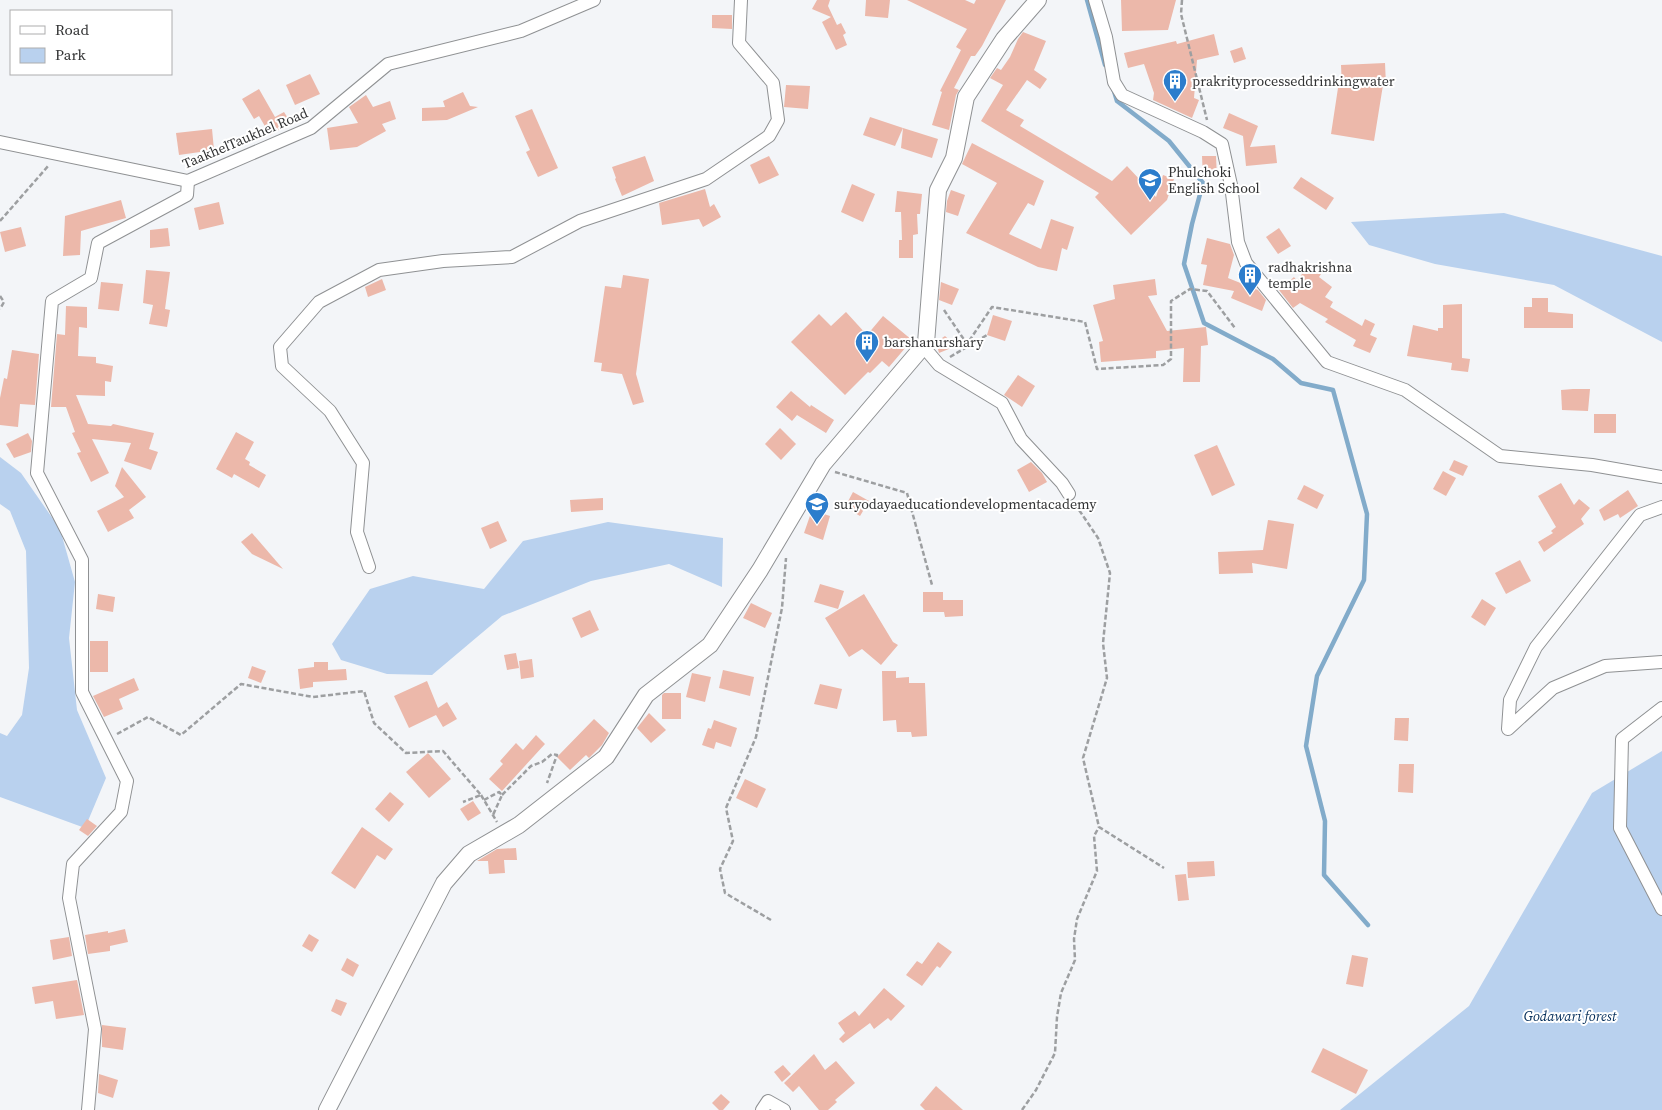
<svg xmlns="http://www.w3.org/2000/svg" width="1662" height="1110" viewBox="0 0 1662 1110" font-family="'Source Serif 4',serif">
<style>
.green{fill:#b9d1ee}
.lines{fill:none;stroke-linecap:round;stroke-linejoin:round}
.stream{stroke:#82abca;stroke-width:4.5}
.building{fill:#ecb8aa}
.street-casing{stroke:#8f9193;stroke-width:14}
.secondary-casing{stroke:#8f9193;stroke-width:18}
.path{stroke:#9d9fa1;stroke-width:2.5;stroke-dasharray:5 2.5;stroke-linecap:butt}
.street{stroke:#fff;stroke-width:12}
.secondary{stroke:#fff;stroke-width:16}
.labels{text-anchor:middle;stroke-width:4;stroke-linejoin:round;paint-order:stroke}
.poi-label{font-size:14px;fill:#323334;stroke:#fff;text-anchor:start}
.street-label{font-size:14px;fill:#323334;stroke:#fff}
.park-label{font-size:14px;font-style:italic;fill:#002b58;stroke:#fff}
</style>
<rect width="100%" height="100%" fill="#f3f5f8"/>
<g class="green">
<polygon points="1504,213 1662,256 1662,342 1554,285 1435,264 1369,245 1351,222"/>
<polygon points="0,457 21,473 60,529 75,582 69,638 77,710 106,778 85,828 0,797 0,733 7,736 22,715 29,668 26,551 10,511 0,504"/>
<polygon points="608,522 723,538 722,587 669,564 591,581 502,616 432,675 387,674 341,660 332,644 370,589 413,576 484,589 523,541"/>
<polygon points="1662,751 1662,1110 1340,1110 1469,1006 1592,793"/>
</g>
<g class="lines">
<g class="stream">
<polyline points="1087,0 1105,65"/>
<polyline points="1114,91 1117,101 1169,141 1203,183 1192,224 1184,264 1204,323 1273,359 1301,383 1333,390 1367,514 1364,580 1317,676 1306,746 1325,821 1324,875 1368,925"/>
</g>
</g>
<g class="building">
<polygon points="817,0 830,0 828,6 837,25 841,23 846,33 843,35 847,45 836,50 822,22 831,17 812,9"/>
<polygon points="866,0 890,0 888,18 865,16"/>
<polygon points="907,0 965,0 974,4 976,0 1006,0 982,46 975,56 971,56 954,88 959,90 956,95 949,130 932,125 942,92 940,91 961,50 956,47 967,29"/>
<polygon points="1121,0 1176,0 1168,30 1122,31"/>
<polygon points="712,15 732,15 732,29 712,28"/>
<polygon points="1023,32 1046,41 1034,70 1047,79 1040,89 1027,80 1006,110 1024,120 1020,126 1112,181 1127,166 1156,197 1163,175 1174,179 1167,200 1131,235 1095,197 1099,193 981,121 1003,85 990,78 997,68 1001,70 1010,57 1018,39"/>
<polygon points="1214,34 1219,55 1197,60 1194,98 1199,100 1192,118 1153,100 1154,93 1144,64 1128,68 1124,53 1176,41 1177,44"/>
<polygon points="1242,47 1246,59 1234,63 1230,51"/>
<polygon points="1385,63 1386,85 1383,85 1374,141 1331,134 1338,88 1342,88 1341,65"/>
<polygon points="310,74 320,94 295,105 286,85"/>
<polygon points="786,85 810,86 808,109 784,107"/>
<polygon points="259,89 275,117 284,112 291,123 270,135 259,116 254,119 242,99"/>
<polygon points="463,92 470,106 478,107 447,120 422,121 422,108 445,107 443,101"/>
<polygon points="366,95 373,107 390,101 396,119 382,124 386,131 357,147 330,150 327,128 358,123 349,107"/>
<polygon points="532,109 558,168 538,177 526,152 530,150 515,116"/>
<polygon points="1229,113 1258,126 1250,147 1275,145 1277,163 1246,166 1243,136 1223,128"/>
<polygon points="870,117 903,128 895,146 863,135"/>
<polygon points="903,128 938,139 932,158 901,148"/>
<polygon points="212,129 214,150 179,155 176,133"/>
<polygon points="972,143 1044,181 1034,206 1028,203 1009,234 1041,249 1051,219 1074,227 1067,250 1062,248 1057,271 1038,267 966,233 997,183 962,164"/>
<polygon points="645,156 654,181 622,196 615,179 616,178 612,167"/>
<polygon points="769,156 779,175 759,184 750,165"/>
<polygon points="1202,156 1216,156 1217,178 1203,178"/>
<polygon points="1301,177 1334,198 1326,210 1293,188"/>
<polygon points="852,184 875,194 863,222 841,212"/>
<polygon points="705,189 710,207 714,204 721,217 703,227 699,219 662,225 659,203"/>
<polygon points="951,190 965,195 958,216 946,212 947,201"/>
<polygon points="897,191 922,194 920,214 917,214 918,234 913,235 913,258 899,258 899,240 902,240 901,212 895,212"/>
<polygon points="121,200 126,218 81,231 80,255 63,256 65,216"/>
<polygon points="219,202 224,224 199,230 194,208"/>
<polygon points="21,227 26,246 5,252 0,232"/>
<polygon points="168,228 170,246 150,248 150,230"/>
<polygon points="1279,228 1291,246 1278,254 1266,237"/>
<polygon points="1207,238 1230,244 1234,255 1228,278 1258,290 1266,300 1262,311 1231,298 1234,291 1203,285 1207,265 1201,264"/>
<polygon points="1309,264 1321,274 1319,277 1332,287 1325,297 1333,302 1330,307 1362,326 1365,319 1375,324 1370,335 1377,338 1370,353 1353,346 1356,340 1325,322 1328,319 1300,303 1293,308 1279,290 1294,277 1297,281"/>
<polygon points="146,270 170,272 165,309 170,310 167,327 149,324 153,305 143,303"/>
<polygon points="623,275 649,279 636,374 644,402 633,405 622,374 601,371 602,363 594,362 605,286 621,288"/>
<polygon points="382,279 386,290 368,297 365,287"/>
<polygon points="1155,279 1157,295 1148,296 1167,331 1206,327 1208,345 1201,346 1200,382 1183,382 1184,348 1156,351 1156,358 1101,362 1099,342 1103,341 1093,305 1115,299 1113,285"/>
<polygon points="101,282 123,284 119,311 98,309"/>
<polygon points="941,282 959,289 952,305 939,300"/>
<polygon points="1532,298 1548,298 1548,312 1573,314 1573,328 1524,328 1524,307 1532,307"/>
<polygon points="1462,304 1462,358 1470,359 1468,372 1451,370 1452,363 1407,356 1413,325 1438,331 1438,328 1443,328 1443,305"/>
<polygon points="66,306 87,307 87,328 79,327 78,356 96,357 96,363 113,366 111,382 105,381 105,396 76,395 88,424 111,426 113,424 154,433 149,449 158,452 151,470 124,461 131,443 92,439 109,473 91,482 77,453 81,452 72,433 75,432 66,407 51,407 57,334 65,335"/>
<polygon points="846,312 867,335 883,316 912,340 889,367 882,361 870,373 868,372 845,395 791,342 819,314 831,326"/>
<polygon points="993,315 1012,321 1005,341 987,335"/>
<polygon points="945,336 956,346 939,353 936,342"/>
<polygon points="12,350 39,354 35,405 20,404 18,427 0,425 0,398 4,378 7,379"/>
<polygon points="1018,375 1035,386 1022,407 1004,395"/>
<polygon points="1573,389 1590,389 1588,411 1562,410 1561,390"/>
<polygon points="791,391 810,407 811,405 834,420 826,433 797,415 792,421 776,407"/>
<rect x="1594" y="414" width="22" height="19"/>
<polygon points="780,428 796,444 781,460 765,444"/>
<polygon points="236,432 254,442 245,459 250,462 249,465 266,475 259,488 234,474 232,478 216,469"/>
<polygon points="28,433 32,441 31,452 14,458 6,444"/>
<polygon points="1217,445 1235,485 1212,496 1194,455"/>
<polygon points="1454,460 1468,466 1463,476 1449,470"/>
<polygon points="1031,462 1042,473 1047,482 1029,492 1017,470"/>
<polygon points="122,467 146,497 129,510 134,518 108,532 97,511 124,497 115,486"/>
<polygon points="1443,471 1456,478 1446,496 1433,489"/>
<polygon points="1561,483 1574,505 1579,499 1590,508 1581,519 1584,524 1544,552 1538,542 1553,533 1551,531 1556,527 1538,496"/>
<polygon points="1304,485 1324,495 1317,509 1297,499"/>
<polygon points="1628,490 1638,506 1620,518 1618,514 1604,521 1599,510"/>
<polygon points="853,492 869,501 860,516 845,507"/>
<polygon points="603,498 603,510 571,512 570,500"/>
<polygon points="812,510 830,516 823,540 804,533"/>
<polygon points="1268,520 1294,524 1287,569 1252,563 1253,573 1219,574 1218,552 1263,550"/>
<polygon points="498,521 507,541 490,549 481,528"/>
<polygon points="252,533 283,569 252,554 241,542"/>
<polygon points="1520,560 1531,581 1506,594 1495,573"/>
<polygon points="820,584 844,591 838,609 814,602"/>
<polygon points="923,592 943,592 943,600 963,600 963,616 945,617 944,612 923,612"/>
<polygon points="98,594 115,597 113,612 96,609"/>
<polygon points="864,594 893,642 898,645 881,665 862,649 849,657 825,618"/>
<polygon points="1482,599 1496,608 1485,626 1471,617"/>
<polygon points="751,603 772,613 765,628 743,618"/>
<polygon points="590,610 599,630 581,638 572,618"/>
<rect x="90" y="641" width="18" height="31"/>
<polygon points="516,653 519,668 507,670 504,655"/>
<polygon points="532,659 534,677 521,679 519,661"/>
<polygon points="314,662 328,662 328,670 346,669 347,680 313,682 313,687 300,689 298,669 314,667"/>
<polygon points="252,666 266,671 261,683 248,678"/>
<polygon points="723,670 754,677 750,696 719,688"/>
<polygon points="882,671 896,671 896,678 909,677 909,683 925,683 927,736 912,737 911,732 897,732 896,720 883,721"/>
<polygon points="692,673 711,677 705,702 686,697"/>
<polygon points="134,678 139,690 119,699 123,709 104,717 93,696"/>
<polygon points="427,681 438,708 447,702 457,719 443,727 436,715 409,728 394,696"/>
<polygon points="820,684 842,689 837,709 814,704"/>
<polygon points="664,693 681,693 681,719 662,719 662,695"/>
<polygon points="649,713 666,730 651,743 637,728"/>
<polygon points="1395,718 1409,718 1408,741 1394,740"/>
<polygon points="594,719 609,733 602,745 589,758 586,755 570,770 557,757"/>
<polygon points="714,720 737,728 731,747 716,742 714,749 702,745 708,728 711,729"/>
<polygon points="536,735 545,744 502,791 489,779 503,764 500,761 516,743 523,750"/>
<polygon points="428,753 451,779 429,798 406,772"/>
<polygon points="1399,764 1414,764 1413,793 1398,792"/>
<polygon points="745,779 766,789 757,808 736,798"/>
<polygon points="390,792 404,804 389,822 375,809"/>
<polygon points="473,801 481,813 468,821 460,809"/>
<polygon points="87,819 97,826 88,836 79,830"/>
<polygon points="362,827 393,849 385,860 377,855 355,889 331,873"/>
<polygon points="516,848 517,860 504,860 505,873 489,874 488,861 477,861 497,849"/>
<polygon points="1214,861 1215,876 1188,878 1187,862"/>
<polygon points="1186,874 1189,900 1178,901 1175,875"/>
<polygon points="125,929 128,942 110,946 110,951 88,954 85,935 108,931 108,933"/>
<polygon points="309,934 319,940 312,952 302,946"/>
<polygon points="69,937 72,956 53,960 50,940"/>
<polygon points="938,942 952,952 940,968 937,966 922,986 906,975 917,961 922,964"/>
<polygon points="1352,955 1368,958 1363,987 1346,984"/>
<polygon points="347,958 359,965 353,977 341,970"/>
<polygon points="77,980 84,1015 56,1019 53,1001 35,1004 32,987"/>
<polygon points="884,988 905,1006 891,1021 888,1018 874,1029 870,1023 843,1043 839,1039 845,1033 838,1023 855,1011 859,1016"/>
<polygon points="336,999 347,1003 341,1016 331,1011"/>
<polygon points="102,1025 126,1028 123,1050 102,1047"/>
<polygon points="1323,1048 1368,1070 1356,1094 1311,1072"/>
<polygon points="814,1054 825,1070 836,1061 855,1083 835,1100 837,1102 828,1110 819,1110 799,1086 793,1092 784,1083"/>
<polygon points="783,1065 791,1074 782,1082 774,1072"/>
<polygon points="99,1074 118,1080 113,1098 98,1093"/>
<polygon points="936,1086 963,1110 925,1110 920,1105"/>
<polygon points="721,1094 730,1102 723,1110 719,1110 712,1103"/>
</g>
<g class="lines">
<g class="street-casing">
<g id="street">
<polyline points="1095,0 1106,37 1114,82 1122,95 1203,132 1222,144 1231,185 1238,242 1246,263 1327,362 1405,390 1500,456 1592,465 1662,477"/>
<polyline points="0,142 188,181 311,128 388,64 521,31 594,0"/>
<polyline points="926,343 928,352 939,365 1002,403 1021,439 1062,483 1069,494"/>
<polyline points="1662,507 1640,515 1536,647 1510,700 1508,729 1553,688 1605,666 1662,662"/>
<polyline points="369,567 357,532 363,463 330,411 282,366 280,347 319,302 379,270 443,261 512,257 580,221 706,179 769,136 778,120 773,83 739,43 741,0"/>
<polyline points="1662,708 1622,739 1620,828 1662,909"/>
<polyline points="88,1110 95,1029 69,898 73,864 121,812 127,781 82,692 82,560 37,473 52,301 91,278 98,243 187,195 188,181"/>
<polyline points="762,1110 768,1101 784,1110"/>
</g>
</g>
<g class="secondary-casing">
<polyline id="secondary" points="327,1110 444,883 469,854 519,825 606,757 646,695 710,645 760,570 823,464 926,343 938,190 954,158 966,97 1004,39 1038,0"/>
</g>
<g class="path">
<polyline points="1182,0 1181,14 1207,120"/>
<polyline points="0,221 49,165"/>
<polyline points="0,296 4,302 0,309"/>
<polyline points="944,310 967,344 992,307 1085,322 1097,369 1163,365 1171,359 1171,301 1190,289 1207,291 1235,328"/>
<polyline points="950,357 987,335"/>
<polyline points="835,472 907,493 932,585"/>
<polyline points="1075,504 1098,538 1110,573 1103,643 1107,678 1083,758 1099,827 1164,868"/>
<polyline points="117,734 148,717 181,735 241,684 313,697 364,691 374,723 406,753 443,751 481,795 463,802"/>
<polyline points="481,795 497,822"/>
<polyline points="502,795 531,766 542,762 552,754 557,755 547,783"/>
<polyline points="484,800 499,792 502,795 493,815"/>
<polyline points="771,920 725,893 720,869 733,841 726,808 756,737 782,608 786,558"/>
<polyline points="1022,1110 1036,1090 1055,1053 1057,1017 1061,993 1075,960 1074,939 1077,919 1097,871 1094,836 1099,827"/>
</g>
<use href="#street" class="street"/>
<use href="#secondary" class="secondary"/>
</g>
<defs>
<g id="building-pin" transform="scale(1.25)"><path d="M0 17L-7.5 6A9.5 9.5 0 1 1 7.5 6Z" fill="#2c7dcc" stroke="#fff"/><path d="M-4-6H4V6H1V3H-1V6H-4ZM-2.5-4.3h1.7v1.8h-1.7ZM.8-4.3h1.7v1.8H.8ZM-2.5-1h1.7V.8h-1.7ZM.8-1h1.7V.8H.8Z" fill="#fff"/></g>
<g id="school-pin" transform="scale(1.25)"><path d="M0 17L-7.5 6A9.5 9.5 0 1 1 7.5 6Z" fill="#2c7dcc" stroke="#fff"/><path d="M0-5L7-2L0 1L-7-2ZM-4 1L0 2.5L4 1V4Q0 6-4 4Z" fill="#fff"/></g>
</defs>
<g fill-rule="evenodd">
<use href="#building-pin" x="1175" y="81"/>
<use href="#school-pin" x="1150" y="180"/>
<use href="#building-pin" x="1250" y="275"/>
<use href="#building-pin" x="867" y="342"/>
<use href="#school-pin" x="817" y="504"/>
</g>
<g class="labels">
<g class="poi-label">
<text x="1192" y="86">prakrityprocesseddrinkingwater</text>
<text x="1168" y="177">Phulchoki<tspan x="1168" dy="16">English School</tspan></text>
<text x="1268" y="272">radhakrishna<tspan x="1268" dy="16">temple</tspan></text>
<text x="884" y="347">barshanurshary</text>
<text x="834" y="509">suryodayaeducationdevelopmentacademy</text>
</g>
<g class="street-label">
<text transform="translate(245 138) rotate(-23)" y="5">TaakhelTaukhel Road</text>
</g>
<g class="park-label">
<text x="1570" y="1021">Godawari forest</text>
</g>
</g>
<rect x="10" y="10" width="162" height="65" fill="#ffffff" stroke="#adadae"/>
<rect x="20" y="26" width="25" height="8" fill="#ffffff" stroke="#adadae"/>
<text x="55" y="35" font-size="15" fill="#323334">Road</text>
<rect x="20" y="48" width="25" height="15" fill="#b9d1ee" stroke="#adadae"/>
<text x="55" y="60" font-size="15" fill="#323334">Park</text>
</svg>
